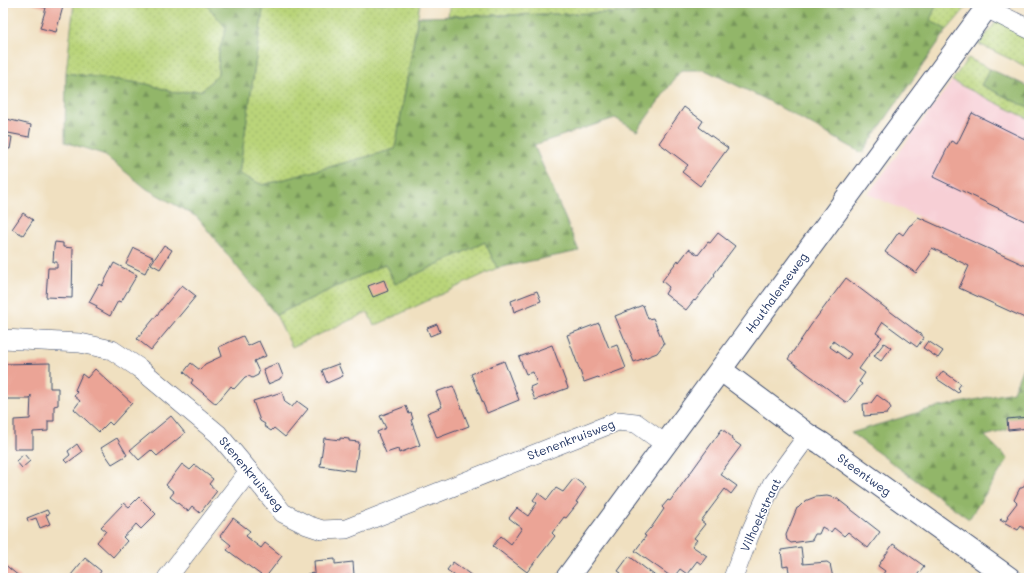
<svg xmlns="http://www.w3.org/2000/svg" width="1032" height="581" viewBox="0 0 1032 581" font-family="Mali,sans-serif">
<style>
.built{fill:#f7cfd5}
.grass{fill:url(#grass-dots);stroke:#6a826c}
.forest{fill:url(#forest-firs);stroke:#567264}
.building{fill:#eba496;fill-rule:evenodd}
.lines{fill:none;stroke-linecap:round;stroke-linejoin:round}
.street-casing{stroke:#3b4a6d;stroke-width:20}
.secondary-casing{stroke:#3b4a6d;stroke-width:24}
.street{stroke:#fff;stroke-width:19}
.secondary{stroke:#fff;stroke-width:22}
.labels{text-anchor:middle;stroke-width:3;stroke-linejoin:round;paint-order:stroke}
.street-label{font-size:12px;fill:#1b2f5e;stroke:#fff}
</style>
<defs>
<pattern id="grass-dots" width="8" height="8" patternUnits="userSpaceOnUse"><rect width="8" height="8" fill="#b9d479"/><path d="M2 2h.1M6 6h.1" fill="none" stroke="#9eb66b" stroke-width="1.8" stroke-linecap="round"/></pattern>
<pattern id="forest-firs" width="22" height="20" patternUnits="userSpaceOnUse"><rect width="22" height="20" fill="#92b669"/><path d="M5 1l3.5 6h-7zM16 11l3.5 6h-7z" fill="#76945a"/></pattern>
</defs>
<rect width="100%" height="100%" fill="#fff"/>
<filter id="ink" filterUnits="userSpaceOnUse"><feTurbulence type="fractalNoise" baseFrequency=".025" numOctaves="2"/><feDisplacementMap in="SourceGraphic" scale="8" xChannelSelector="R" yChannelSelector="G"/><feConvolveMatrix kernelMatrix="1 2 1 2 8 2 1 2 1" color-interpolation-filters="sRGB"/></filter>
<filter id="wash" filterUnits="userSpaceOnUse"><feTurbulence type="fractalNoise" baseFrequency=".012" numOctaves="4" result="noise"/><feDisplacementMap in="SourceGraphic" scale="16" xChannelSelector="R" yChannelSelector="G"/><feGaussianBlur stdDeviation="0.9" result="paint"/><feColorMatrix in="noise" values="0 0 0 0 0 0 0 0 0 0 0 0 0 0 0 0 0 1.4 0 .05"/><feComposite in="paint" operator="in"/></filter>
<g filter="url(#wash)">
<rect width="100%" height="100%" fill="#f0e0c0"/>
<polygon class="built" points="952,81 1029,119 1029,266 868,194"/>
<g class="grass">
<polygon points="74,3 200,3 206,4 227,28 219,51 218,74 203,90 177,93 147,84 66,73"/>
<polygon points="264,3 420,3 395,149 263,185 239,174"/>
<polygon points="450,3 649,3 646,12 448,16"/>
<polygon points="938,3 970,3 947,30 929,20"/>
<polygon points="998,19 1029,34 1029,68 979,44"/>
<polygon points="968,58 990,69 981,85 1029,108 1029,119 952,81"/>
<polygon points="485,242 497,268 374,326 368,312 292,347 276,315 385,264 395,284"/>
</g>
<g class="forest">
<polygon points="200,3 264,3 239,174 263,185 395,149 418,17 646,12 649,3 937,3 930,20 947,30 862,153 767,100 705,70 681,70 637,131 615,118 534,145 579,251 497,268 485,242 395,284 385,264 276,315 197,217 147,189 103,154 65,142 66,73 147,84 177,93 203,90 218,74 219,51 226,28 206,4"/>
<polygon points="990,69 1029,87 1029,108 981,85"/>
<polygon points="1029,352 1029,424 985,436 1008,459 969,519 851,433 930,409 1013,392"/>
</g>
<g id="blocks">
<g class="building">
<polygon points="29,3 64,3 56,32 40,28 46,8"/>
<polygon points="684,107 703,121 699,127 728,148 700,186 682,172 688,165 659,143"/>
<polygon points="972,113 1029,141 1029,223 933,177 951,141 957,144"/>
<polygon points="3,118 31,125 29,137 3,132"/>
<polygon points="3,136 12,137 10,149 3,148"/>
<polygon points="23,213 33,220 23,235 12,229"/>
<polygon points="918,217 1029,267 1029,320 959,288 969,266 932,248 929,252 930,254 916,273 885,252 898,233 899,232 903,235 910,225 911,225"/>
<polygon points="718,233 735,246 714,274 715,275 695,301 694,300 686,310 665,294 669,287 662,281 678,260 679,262 689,249 698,255 708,242 710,243"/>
<polygon points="55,242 63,243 63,247 73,248 72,298 46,297 48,268 57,268 57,262 53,262 54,247"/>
<polygon points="164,245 172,250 160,269 151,264"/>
<polygon points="134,248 153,257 145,273 126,264"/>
<polygon points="114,263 137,275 121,302 118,301 110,316 96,308 97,306 89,302 99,284 102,286"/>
<path d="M846 278 924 337 917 347 883 322 876 333 882 337 859 369 865 373 859 382 862 384 847 403 788 359 811 325ZM833 341 851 354 847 359 830 347Z"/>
<polygon points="384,280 388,291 373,297 368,286"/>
<polygon points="182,285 196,296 151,350 137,339"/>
<polygon points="537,291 541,301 514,312 511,301"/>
<polygon points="643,305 648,319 653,318 664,344 657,353 634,362 615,316"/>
<polygon points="599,323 609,348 617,345 626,368 599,378 598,377 584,382 567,335"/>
<polygon points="437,324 440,332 430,336 427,328"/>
<polygon points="243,336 248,346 259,341 266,356 254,361 259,372 258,375 252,378 249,376 245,377 234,389 231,386 216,404 191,383 193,380 184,372 191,363 200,370 205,364 222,356 219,347"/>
<polygon points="928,341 943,351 938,358 923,348"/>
<polygon points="884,343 891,348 881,361 874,356"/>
<polygon points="552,345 568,388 535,400 530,387 537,384 533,372 526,374 519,357"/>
<polygon points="504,361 519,400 487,413 471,374"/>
<polygon points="50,363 50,388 58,388 58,405 54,406 54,421 48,421 48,431 33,432 33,449 14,449 14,420 30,419 31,395 30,399 3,399 3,364"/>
<polygon points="278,363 283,376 280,378 280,379 268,384 263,369"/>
<polygon points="338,364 343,376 327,383 322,370"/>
<polygon points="95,369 132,403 112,425 109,422 99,432 74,409 80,401 74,396 77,392 75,390 82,374 87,378"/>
<polygon points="943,371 961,384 958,388 960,390 958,393 937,379"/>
<polygon points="453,386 469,426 437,438 427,413 442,407 436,392"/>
<polygon points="282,392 285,402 292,407 297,401 308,409 285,437 274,428 271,431 264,426 265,424 260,421 253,401"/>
<polygon points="877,395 888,403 891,408 887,414 864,416 863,404 871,403"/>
<polygon points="406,406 409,414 411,413 413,419 411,420 420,445 399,453 398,449 386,453 377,432 386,428 380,416"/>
<polygon points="171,416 185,433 157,456 151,450 139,460 130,450"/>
<polygon points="1028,417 1029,428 1008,430 1007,419"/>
<polygon points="722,429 732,437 731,439 741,446 720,474 737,486 731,494 725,489 701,521 705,524 694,538 697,540 692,546 707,556 701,564 697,561 687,574 680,569 673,578 635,551 646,536 644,535 650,528 650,529 651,528 664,509 662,507 668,500 670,501"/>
<polygon points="117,438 127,455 112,464 101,448"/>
<polygon points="324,438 340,440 340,438 349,439 349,441 359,442 355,471 320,466"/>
<polygon points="77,444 82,452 67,463 64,460 70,455 68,451"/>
<polygon points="24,454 30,461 22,468 16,461"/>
<polygon points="182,464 190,470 195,465 213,479 209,484 217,491 200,513 192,506 188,511 170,497 174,492 166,485"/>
<polygon points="574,478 586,487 576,502 578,503 566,518 564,517 552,533 555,536 527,572 493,546 501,536 511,544 522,528 509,518 517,508 528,516 537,503 533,500 538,493 547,500 556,488 563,492"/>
<polygon points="1028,480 1029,481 1029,532 1021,526 1018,530 1000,520 1001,519 1006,521 1008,517 1007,516 1017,503 1014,500 1020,488 1022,488"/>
<polygon points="827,496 835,498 835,497 880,532 868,548 848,532 844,536 834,528 831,532 822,527 819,534 815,534 812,540 791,543 787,540 786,535 797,508 798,508 805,501 815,497"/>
<polygon points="139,497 156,514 141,529 136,524 130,531 123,537 127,541 113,557 97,542 106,531 101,527 124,503 129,507"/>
<polygon points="47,510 49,514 46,515 50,524 40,528 36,518 28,521 27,518"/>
<polygon points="233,518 250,531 246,536 253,542 261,548 265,543 282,556 265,578 227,550 231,545 220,536"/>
<polygon points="893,544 924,566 915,578 882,578 881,577 885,571 878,566"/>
<polygon points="801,547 803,564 827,562 830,564 833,578 790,578 788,566 783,567 781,550"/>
<polygon points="629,556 658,578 617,578 621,573 618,571"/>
<polygon points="85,558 101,571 98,576 101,578 74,578 71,575"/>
<polygon points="335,559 335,564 353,562 354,575 336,576 336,578 307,578 307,574 315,573 314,561"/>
<polygon points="453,562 475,578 458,578 447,570"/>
<polygon points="3,563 15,573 22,578 3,578"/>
</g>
</g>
</g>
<g filter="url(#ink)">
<use href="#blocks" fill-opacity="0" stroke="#3b4a6d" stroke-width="1"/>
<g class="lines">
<g class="street-casing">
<g id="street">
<polyline points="986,8 1029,29"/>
<polyline points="3,339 80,343 112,350 139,368 218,434 249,471 283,513 307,525 322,530 346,529 618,421 636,423 665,444"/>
<polyline points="167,578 249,471"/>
<polyline points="733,578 749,536 772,484 808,435"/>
</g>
</g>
<g class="secondary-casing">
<g id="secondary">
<polyline points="721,370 808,435 821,443 1009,578"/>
<polyline points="567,578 990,3"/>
</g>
</g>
<use href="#street" class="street"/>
<use href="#secondary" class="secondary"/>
</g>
</g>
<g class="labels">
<g class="street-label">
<text transform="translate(777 293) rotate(-54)" y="4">Houthalenseweg</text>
<text transform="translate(571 440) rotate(-21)" y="4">Stenenkruisweg</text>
<text transform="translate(251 474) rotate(50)" y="4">Stenenkruisweg</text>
<text transform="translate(864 475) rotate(36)" y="4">Steentweg</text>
<text transform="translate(761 515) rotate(-65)" y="4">Vilhoekstraat</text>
</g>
</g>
<rect width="1032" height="581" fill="none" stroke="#fff" stroke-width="16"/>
</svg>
